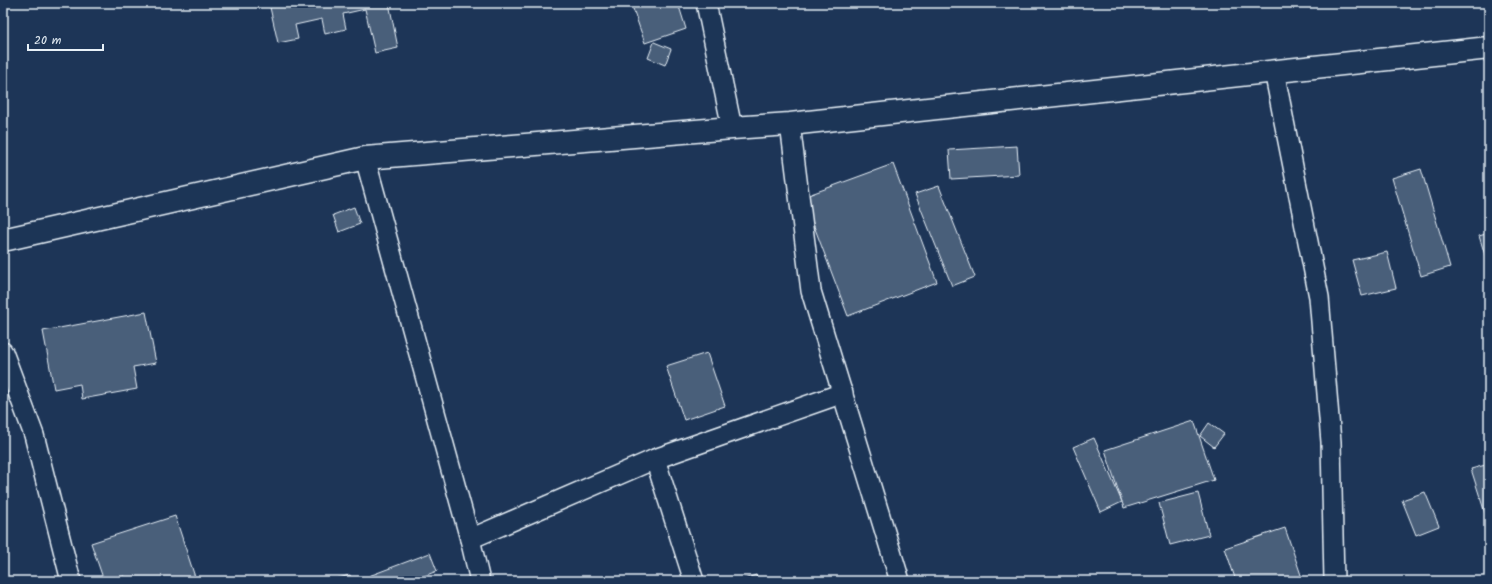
<svg xmlns="http://www.w3.org/2000/svg" width="1492" height="584" viewBox="0 0 1492 584" font-family="Kalam,sans-serif">
<style>
.building{fill:#495e7a;stroke:#e8f1f8}
.lines{fill:none;stroke-linecap:round;stroke-linejoin:round}
.minor-casing{stroke:#e8f1f8;stroke-width:22}
.secondary-casing{stroke:#e8f1f8;stroke-width:25}
.minor{stroke:#1d3557;stroke-width:19}
.secondary{stroke:#1d3557;stroke-width:22}
</style>
<rect width="100%" height="100%" fill="#1d3557"/>
<filter id="ink" filterUnits="userSpaceOnUse"><feTurbulence type="fractalNoise" baseFrequency=".025" numOctaves="2"/><feDisplacementMap in="SourceGraphic" scale="8" xChannelSelector="R" yChannelSelector="G"/><feConvolveMatrix kernelMatrix="1 2 1 2 8 2 1 2 1" color-interpolation-filters="sRGB"/></filter>
<g filter="url(#ink)">
<g class="building">
<polygon points="269,3 389,3 398,48 375,53 365,9 343,14 346,29 325,34 322,19 295,25 298,39 278,43"/>
<polygon points="631,3 678,3 686,29 645,43"/>
<polygon points="654,42 671,49 665,65 648,58"/>
<polygon points="1017,146 1019,175 951,179 949,150"/>
<polygon points="893,164 937,282 848,316 803,197"/>
<polygon points="1421,169 1450,267 1421,276 1392,178"/>
<polygon points="939,186 975,277 952,286 915,194"/>
<polygon points="354,207 360,224 339,232 333,215"/>
<polygon points="1489,233 1489,257 1486,258 1479,236"/>
<polygon points="1387,252 1396,288 1362,296 1352,260"/>
<polygon points="146,312 156,363 133,367 137,389 82,399 80,384 54,389 43,331"/>
<polygon points="707,353 725,406 684,420 666,366"/>
<polygon points="1194,421 1214,480 1124,508 1105,450"/>
<polygon points="1209,423 1224,434 1214,447 1200,436"/>
<polygon points="1094,438 1122,502 1101,512 1073,447"/>
<polygon points="1489,464 1489,512 1485,513 1471,469"/>
<polygon points="1425,492 1439,526 1416,535 1402,500"/>
<polygon points="1198,493 1209,535 1170,545 1159,503"/>
<polygon points="175,516 195,577 181,581 126,581 124,576 108,581 104,581 91,543"/>
<polygon points="1285,528 1302,578 1294,581 1236,581 1225,548"/>
<polygon points="430,553 437,571 411,581 371,581 369,576"/>
<polygon points="350,575 352,581 327,581"/>
<polygon points="756,575 758,581 738,581"/>
</g>
<g class="lines">
<g class="minor-casing">
<g id="minor">
<polyline points="706,3 732,128"/>
<polyline points="1274,71 1319,297 1331,442 1334,581"/>
<polyline points="790,124 811,291 900,581"/>
<polyline points="365,158 470,539 480,581"/>
<polyline points="3,352 34,435 71,581"/>
<polyline points="655,459 694,581"/>
<polyline points="470,539 655,459 843,393"/>
</g>
</g>
<g class="secondary-casing">
<polyline id="secondary" points="3,240 365,158 732,128 790,124 1489,48"/>
</g>
<use href="#minor" class="minor"/>
<use href="#secondary" class="secondary"/>
</g>
</g>
<rect width="1492" height="584" fill="none" stroke="#1d3557" stroke-width="16"/>
<rect x="8" y="8" width="1476" height="568" fill="none" stroke="#e8f1f8" stroke-width="1.5" filter="url(#ink)"/>
<path d="M28 44v6h75v-6" fill="none" stroke="#e8f1f8" stroke-width="2"/>
<text x="34" y="44" font-size="12" fill="#e8f1f8" stroke="#1d3557" stroke-width="3" paint-order="stroke">20 m</text>
</svg>
